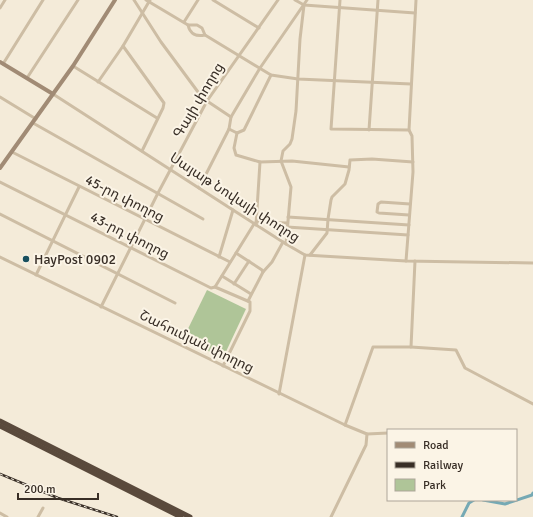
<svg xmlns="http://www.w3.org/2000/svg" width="533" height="517" viewBox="0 0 533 517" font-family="Signika,'Noto Sans Armenian',sans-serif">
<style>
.green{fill:#afc598}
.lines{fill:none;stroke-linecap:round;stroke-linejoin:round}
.canal{stroke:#75a9b4;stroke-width:3}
.street{stroke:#cdbda4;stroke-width:3}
.secondary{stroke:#a18b75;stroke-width:4}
.highway{stroke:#5a4a3c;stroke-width:5}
.rail-casing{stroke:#382e26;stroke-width:2.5}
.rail{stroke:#fbf4e6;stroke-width:1;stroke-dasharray:3;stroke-linecap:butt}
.poi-dot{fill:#184f5e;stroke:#fbf4e6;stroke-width:1.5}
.labels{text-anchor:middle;stroke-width:4;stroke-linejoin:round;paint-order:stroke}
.street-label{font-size:14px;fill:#382e26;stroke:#fbf4e6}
.poi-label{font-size:14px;fill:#382e26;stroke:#fbf4e6;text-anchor:start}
</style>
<rect width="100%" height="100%" fill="#f4ebd9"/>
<polygon class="green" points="207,290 246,309 223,358 183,339"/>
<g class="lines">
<g class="canal">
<polyline points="483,500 505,504 532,495 533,493"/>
<polyline points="462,517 469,503 474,500"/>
</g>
<g class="street">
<polyline points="134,0 161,42 198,92 207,101 231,117"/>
<polyline points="146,0 188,25 197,25 202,28 205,35 271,75 298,79 411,84"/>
<polyline points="213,0 259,28"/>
<polyline points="295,0 304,5 415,13"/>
<polyline points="340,0 331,129 409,130"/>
<polyline points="0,8 5,0"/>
<polyline points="184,22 198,0"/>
<path d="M188 25C190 34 196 37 205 35"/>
<polyline points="123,46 164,103 163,108 142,151"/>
<polyline points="3,64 43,0"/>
<polyline points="73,66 157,118"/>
<polyline points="27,78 78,0"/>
<polyline points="98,82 123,46 150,0"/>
<polyline points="53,94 233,210 286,244 305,255 406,261 533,263"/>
<polyline points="0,97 36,119"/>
<polyline points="33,123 203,219"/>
<polyline points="229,129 237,133 244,130 271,75"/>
<polyline points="369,130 378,0"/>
<polyline points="237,133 234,148 236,155 260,162"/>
<polyline points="12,152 230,262"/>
<polyline points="0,182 211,288 215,287 250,302 250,311 223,366"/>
<polyline points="199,188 229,129 231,117 260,68 307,0"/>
<polyline points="0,214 175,303"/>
<polyline points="409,215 379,213 377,212 378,204 381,202 410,204"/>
<polyline points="288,217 409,225"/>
<polyline points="256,222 287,223"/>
<polyline points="256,225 260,162 292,161 349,167"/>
<polyline points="287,227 408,235"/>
<polyline points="286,244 291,187 281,161 283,151 290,144 292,139 296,111 300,39 304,5"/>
<polyline points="236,253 262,270 263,272 248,301"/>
<polyline points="310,255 327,233 328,219 331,200 332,197 345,184 349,170 350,160 372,159 413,162"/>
<polyline points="0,257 345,425 367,434 388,433"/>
<polyline points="219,257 233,210"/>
<polyline points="406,261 413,172 412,136 409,130 416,0"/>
<polyline points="263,272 272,262 283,242"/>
<polyline points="36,275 79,187"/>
<polyline points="222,276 251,294"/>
<polyline points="234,284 249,261"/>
<polyline points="215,287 254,224"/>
<polyline points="101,307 158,193 207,101 278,0"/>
<polyline points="411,347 415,261"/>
<polyline points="279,394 305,255"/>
<polyline points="345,425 373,347 411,347 456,350 465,368 533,404"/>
<polyline points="0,513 7,517"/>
<polyline points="38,517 43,508"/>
<polyline points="331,517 366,445 367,434"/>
</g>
<g class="secondary">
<polyline points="0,62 53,94"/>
<polyline points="0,168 73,66 115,0"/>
</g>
<g class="highway">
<polyline points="0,421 190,517"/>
<polyline points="0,426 181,517"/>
</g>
<g class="rail-casing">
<polyline id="rail" points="0,474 58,498 117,517"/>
</g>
<use href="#rail" class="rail"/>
</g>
<circle class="poi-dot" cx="26" cy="259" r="4"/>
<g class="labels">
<g class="street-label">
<text transform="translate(198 100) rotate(-59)" y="5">Գայի փողոց</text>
<text transform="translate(235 197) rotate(33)" y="5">Սայաթ Նովայի փողոց</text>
<text transform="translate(125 198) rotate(27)" y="5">45-րդ փողոց</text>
<text transform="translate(130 235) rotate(27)" y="5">43-րդ փողոց</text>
<text transform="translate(197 341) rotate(26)" y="5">Շահումյան փողոց</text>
</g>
<g class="poi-label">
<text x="34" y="264">HayPost 0902</text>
</g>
</g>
<rect x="387" y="429" width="130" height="72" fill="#fbf4e6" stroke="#ada599"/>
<rect x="395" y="442" width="20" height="6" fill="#a18b75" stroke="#ada599"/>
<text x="423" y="449" font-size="12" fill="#382e26">Road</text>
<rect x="395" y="462" width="20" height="6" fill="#382e26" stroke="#ada599"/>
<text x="423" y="469" font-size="12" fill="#382e26">Railway</text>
<rect x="395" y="479" width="20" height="12" fill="#afc598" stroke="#ada599"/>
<text x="423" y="489" font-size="12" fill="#382e26">Park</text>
<path d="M18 493v6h80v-6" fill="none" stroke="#382e26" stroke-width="2"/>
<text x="24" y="493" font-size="12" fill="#382e26" stroke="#fbf4e6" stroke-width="3" paint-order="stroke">200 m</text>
</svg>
